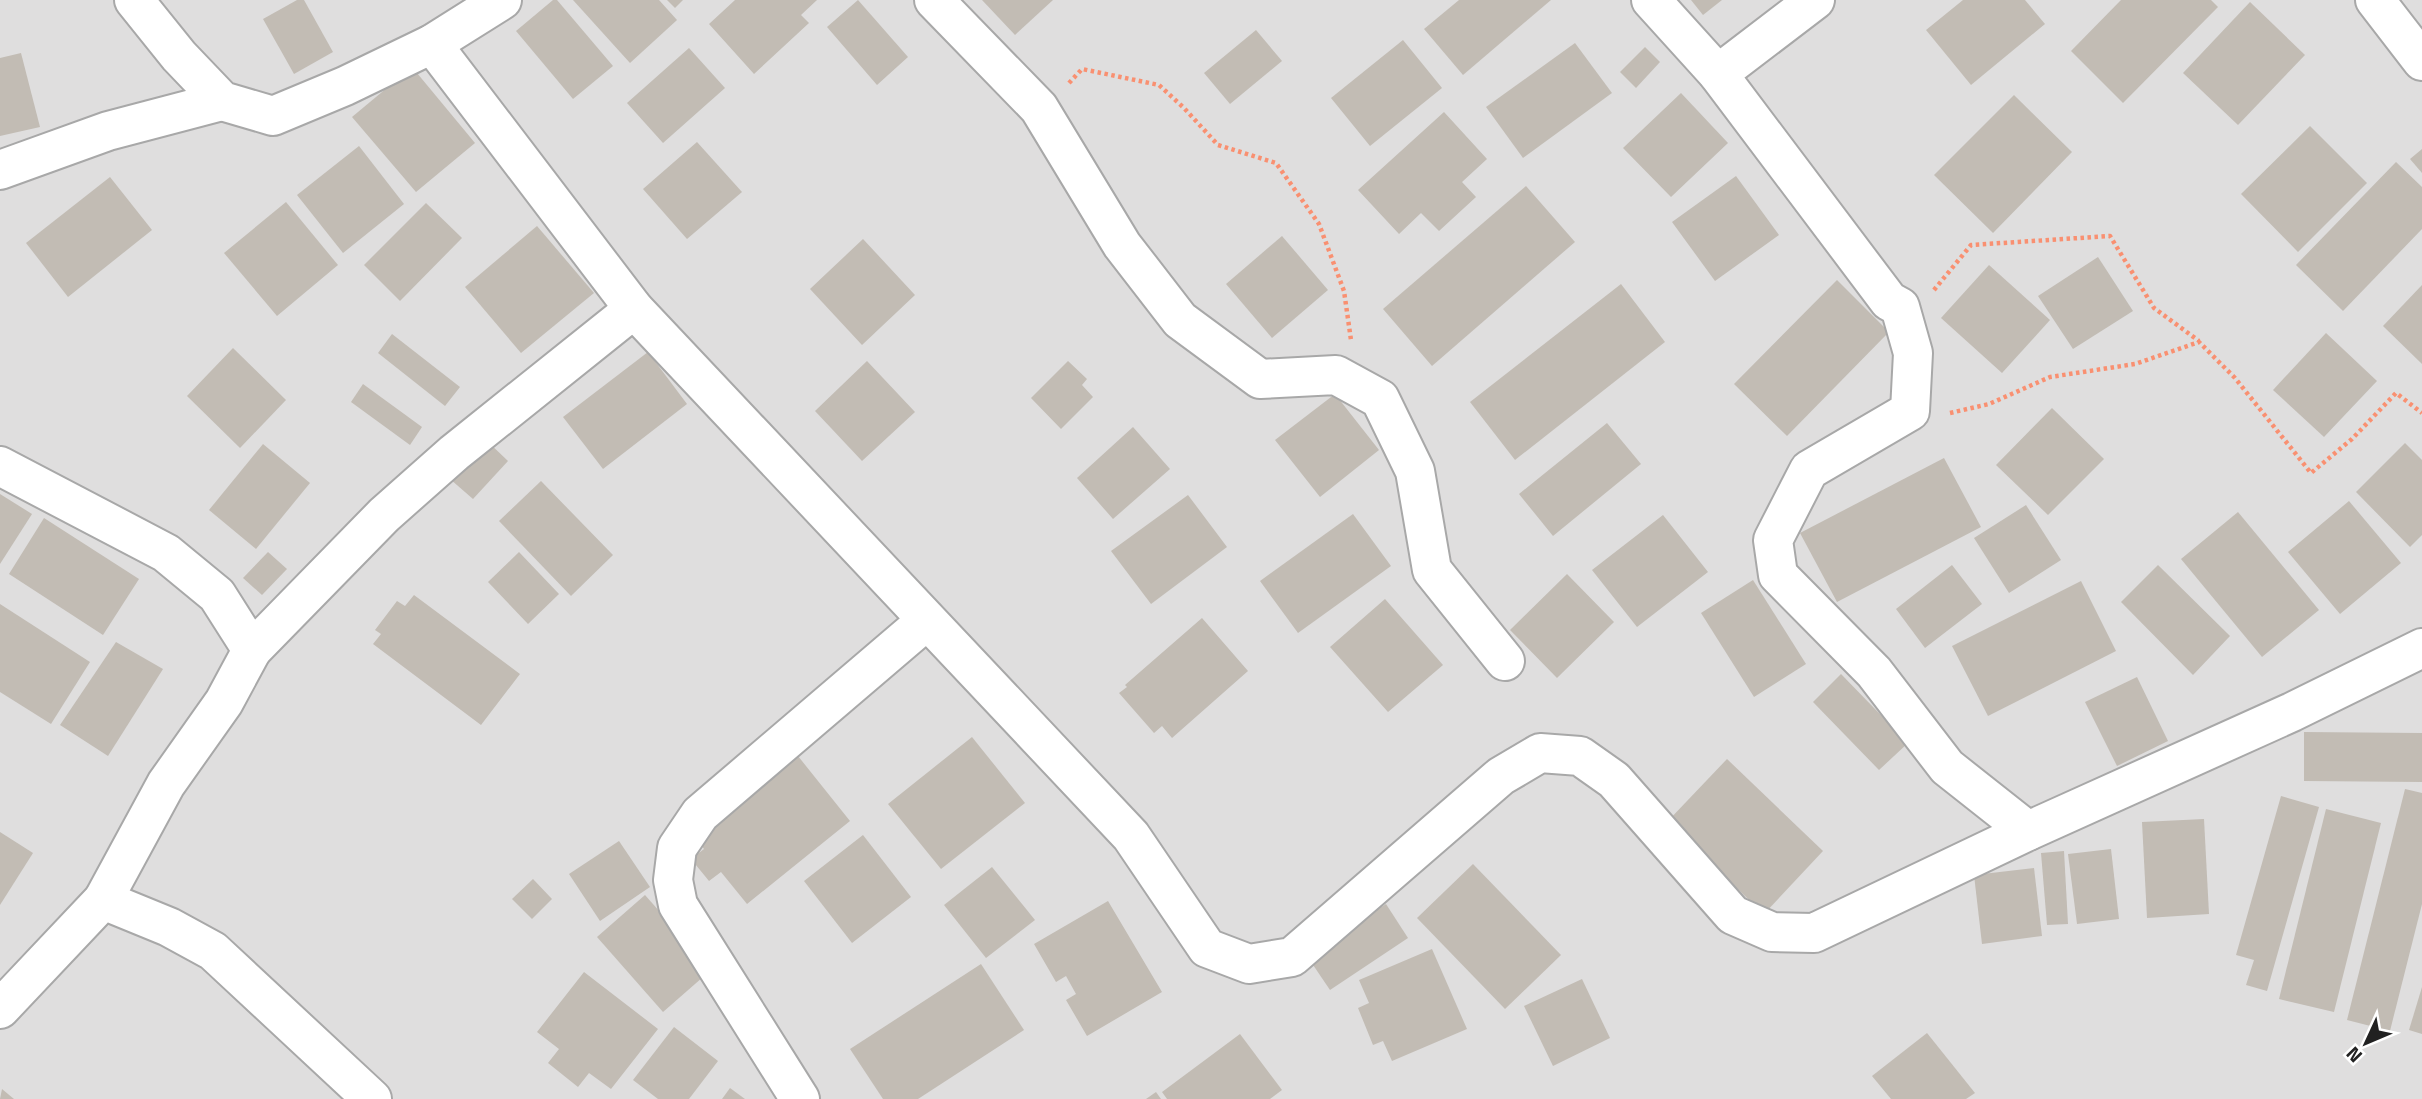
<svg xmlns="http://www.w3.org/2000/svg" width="2422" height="1099" viewBox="0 0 2422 1099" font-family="'Titillium Web',sans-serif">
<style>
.residential{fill:#dfdede}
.building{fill:#c2bcb4}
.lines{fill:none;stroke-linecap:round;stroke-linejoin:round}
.minor-casing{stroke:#a8a8a8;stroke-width:42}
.path{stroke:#f99071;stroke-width:4.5;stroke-dasharray:3.5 3.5;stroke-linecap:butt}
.minor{stroke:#fff;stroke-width:38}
</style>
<rect width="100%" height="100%" fill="#f1efe8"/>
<rect class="residential" x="0" y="0" width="2422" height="1099"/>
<g class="building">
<polygon points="297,0 304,0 333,52 294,74 263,19"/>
<polygon points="553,0 557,0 613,66 573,99 516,31"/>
<polygon points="573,0 659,0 677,20 630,63"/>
<polygon points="667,0 683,0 675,8"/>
<polygon points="735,0 817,0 801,15 809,23 754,74 709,24"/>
<polygon points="858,0 908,57 877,85 827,27"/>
<polygon points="982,0 1053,0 1015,35"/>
<polygon points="1459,0 1551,0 1463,75 1424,29"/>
<polygon points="1691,0 1722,0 1703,15"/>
<polygon points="1963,0 2025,0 2045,24 1971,85 1926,30"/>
<polygon points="2121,0 2211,0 2218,7 2123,103 2071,51"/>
<polygon points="2250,2 2305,55 2238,125 2183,73"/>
<polygon points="1256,30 1282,61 1230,104 1204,73"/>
<polygon points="1403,40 1442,88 1370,146 1331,98"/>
<polygon points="1575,43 1612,93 1523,158 1486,107"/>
<polygon points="1645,47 1660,62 1636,88 1620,72"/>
<polygon points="689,48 725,88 663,143 627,103"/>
<polygon points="21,53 40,127 0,136 0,58"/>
<polygon points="412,67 475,143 416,192 352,117"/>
<polygon points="1681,93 1728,143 1671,197 1623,148"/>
<polygon points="2014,95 2072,152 1993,233 1934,175"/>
<polygon points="1444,112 1487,159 1462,182 1476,197 1439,231 1421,213 1399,234 1358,190"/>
<polygon points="2310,126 2367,183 2298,252 2241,194"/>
<polygon points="697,142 742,192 687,239 643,189"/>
<polygon points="359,146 404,204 343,253 297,195"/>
<polygon points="2422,149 2422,173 2410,159"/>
<polygon points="2396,162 2422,187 2422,229 2343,311 2296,265"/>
<polygon points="1736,176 1779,235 1715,281 1672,222"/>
<polygon points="110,177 152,230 68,297 26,243"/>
<polygon points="1526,186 1575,242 1432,366 1383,309"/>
<polygon points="286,202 338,265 277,316 224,253"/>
<polygon points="426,203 462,238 400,301 364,265"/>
<polygon points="537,226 594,293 521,353 465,287"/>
<polygon points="1282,236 1328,290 1272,338 1226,284"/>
<polygon points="863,239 915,295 862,345 810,289"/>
<polygon points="2098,257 2133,311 2073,349 2038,296"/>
<polygon points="1989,265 2050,320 2002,373 1941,318"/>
<polygon points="1837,280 1889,332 1787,436 1734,384"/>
<polygon points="1621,284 1665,342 1515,460 1470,402"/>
<polygon points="2422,285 2422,364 2383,326"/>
<polygon points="2326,333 2377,381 2324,437 2273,390"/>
<polygon points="392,334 460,387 445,406 378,353"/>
<polygon points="233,348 286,400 240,448 187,396"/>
<polygon points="648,352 687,404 603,469 563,417"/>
<polygon points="867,361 915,412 862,461 815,411"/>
<polygon points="1068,361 1087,379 1082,385 1093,397 1061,429 1031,398"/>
<polygon points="363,384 422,427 410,445 351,402"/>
<polygon points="1335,394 1379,450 1320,497 1275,440"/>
<polygon points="2052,408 2104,459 2048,515 1996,465"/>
<polygon points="1607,423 1641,464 1553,536 1519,494"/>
<polygon points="1133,427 1170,469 1113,519 1077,478"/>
<polygon points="486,440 508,461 473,499 450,479"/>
<polygon points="2405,443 2422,460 2422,535 2410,547 2356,492"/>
<polygon points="263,444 310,483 256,549 209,510"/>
<polygon points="1944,458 1981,527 1837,602 1800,533"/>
<polygon points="541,481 613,555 571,596 499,521"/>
<polygon points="0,494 32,514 0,564"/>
<polygon points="1188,495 1227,547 1151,604 1111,551"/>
<polygon points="2349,501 2401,563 2340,614 2288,552"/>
<polygon points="2026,505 2061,560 2009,593 1974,538"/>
<polygon points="2238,512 2319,610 2262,657 2181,559"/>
<polygon points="1353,514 1391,566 1298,633 1260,581"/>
<polygon points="1663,515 1708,572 1637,627 1592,570"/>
<polygon points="44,518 139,579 103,635 9,574"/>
<polygon points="268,552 287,569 262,595 243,578"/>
<polygon points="519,552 559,594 528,624 488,582"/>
<polygon points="1952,565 1982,604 1925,648 1896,609"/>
<polygon points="2158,565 2230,636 2193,675 2121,602"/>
<polygon points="1567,574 1614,622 1557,678 1510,630"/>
<polygon points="1753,580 1806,664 1754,697 1701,613"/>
<polygon points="2081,581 2116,651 1988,716 1952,646"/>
<polygon points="414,595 520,674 481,725 373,644 381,634 375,630 397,601 405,606"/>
<polygon points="1385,599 1443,665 1388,712 1330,647"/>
<polygon points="0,604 90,662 51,724 0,692"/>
<polygon points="1202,618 1248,671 1172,738 1162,726 1154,733 1119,693 1127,687 1125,685"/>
<polygon points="116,642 163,669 108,756 60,725"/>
<polygon points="1841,674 1908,743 1879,770 1813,702"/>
<polygon points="2137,677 2168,741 2117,766 2085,702"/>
<polygon points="2304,732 2422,733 2422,782 2304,781"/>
<polygon points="972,737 1025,803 941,869 888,804"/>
<polygon points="798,756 850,821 747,904 721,872 709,881 691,859 704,849 696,838"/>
<polygon points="1727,759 1823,851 1764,914 1667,822"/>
<polygon points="2405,789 2422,793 2422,904 2390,1031 2347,1020"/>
<polygon points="2281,796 2319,807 2267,991 2246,985 2254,960 2236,955"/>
<polygon points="2326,809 2381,823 2334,1012 2279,999"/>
<polygon points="2204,819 2209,914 2147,918 2142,822"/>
<polygon points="0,832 33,853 0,905"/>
<polygon points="863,835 911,897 852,943 804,881"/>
<polygon points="619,841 650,887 600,921 569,874"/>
<polygon points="2111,849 2119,919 2077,924 2068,854"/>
<polygon points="2064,851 2068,924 2047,925 2041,853"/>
<polygon points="1473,864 1561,955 1505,1009 1417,918"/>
<polygon points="992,867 1035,920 986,958 944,905"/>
<polygon points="2034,868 2042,936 1982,944 1974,875"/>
<polygon points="533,879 552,899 532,919 512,899"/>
<polygon points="645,895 711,970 663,1012 597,937"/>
<polygon points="1108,901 1162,992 1087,1036 1066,1000 1076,994 1066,976 1056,982 1034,944"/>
<polygon points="1386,904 1408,938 1330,990 1307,956"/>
<polygon points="1432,949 1467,1029 1392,1061 1383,1041 1373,1045 1358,1008 1369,1003 1359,980"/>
<polygon points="981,964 1024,1030 918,1099 883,1099 850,1049"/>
<polygon points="584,972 658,1029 611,1089 589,1073 578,1087 548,1063 559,1049 537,1032"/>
<polygon points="1582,979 1610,1038 1553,1066 1524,1006"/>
<polygon points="2422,987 2422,1034 2409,1030"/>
<polygon points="674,1027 718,1061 689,1099 658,1099 633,1080"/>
<polygon points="1927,1033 1975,1093 1966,1099 1891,1099 1872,1076"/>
<polygon points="1240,1034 1282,1090 1270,1099 1167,1099 1162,1092"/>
<polygon points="730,1088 745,1099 722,1099"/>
<polygon points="2,1089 14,1099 0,1099"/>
<polygon points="1156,1092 1161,1099 1146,1099"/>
</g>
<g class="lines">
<g class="minor-casing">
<g id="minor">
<polyline points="134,0 179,56 222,101 273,116 345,86 432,44 502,0"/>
<polyline points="934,0 1039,108 1122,245 1180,320 1260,379 1336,375 1380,399 1415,471 1432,570 1505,661"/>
<polyline points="1651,0 1718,74"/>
<polyline points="1815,0 1718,74 1889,301 1900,307 1913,353 1910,411 1809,470 1773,540 1778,575 1874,672 1947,767 2028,831"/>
<polyline points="2375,0 2422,61"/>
<polyline points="432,44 634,309 1131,836 1207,948 1249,964 1292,957 1501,776 1540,753 1580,756 1614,780 1733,915 1772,932 1814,933 2028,831 2292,712 2422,648"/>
<polyline points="0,170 108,131 222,101"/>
<polyline points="0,466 166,553 217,595 252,650 224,702 166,784 103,900"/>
<polyline points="252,650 384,515 454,453 634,309"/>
<polyline points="0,1009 103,900 169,927 213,951 372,1099"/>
<polyline points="800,1099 678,905 673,880 677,848 700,814 926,621"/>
</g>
</g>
<g class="path">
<polyline points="1069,83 1082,69 1159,85 1184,108 1218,145 1276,163 1319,224 1344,291 1351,340"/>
<polyline points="1934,290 1971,245 2110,236 2154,308 2199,341"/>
<polyline points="1950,413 1989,404 2050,377 2135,364 2199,342 2235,378 2311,473 2352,439 2396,393 2422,413"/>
</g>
<use href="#minor" class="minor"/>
</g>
<g transform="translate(2366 1043) rotate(226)" stroke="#ffffff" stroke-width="5" paint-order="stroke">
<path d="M0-5L12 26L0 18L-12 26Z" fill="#212121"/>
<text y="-10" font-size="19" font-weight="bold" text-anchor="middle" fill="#212121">N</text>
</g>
</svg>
